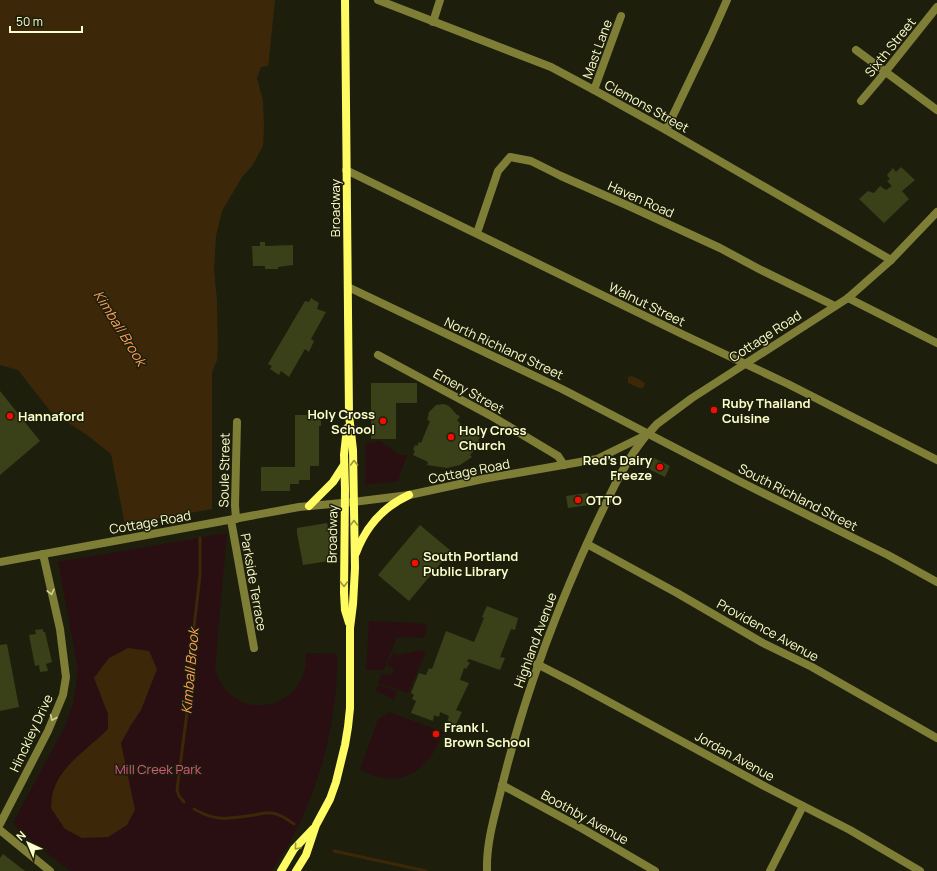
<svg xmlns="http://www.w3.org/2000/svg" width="937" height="871" viewBox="0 0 937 871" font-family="Manrope,sans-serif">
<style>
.green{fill:#290f12}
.water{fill:#3c2709}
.pier{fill:#1d1f0c}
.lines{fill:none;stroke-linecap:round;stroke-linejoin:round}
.stream{stroke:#3c2709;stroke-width:3}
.building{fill:#3a4018}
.minor{stroke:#7f7e37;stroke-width:8}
.tertiary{stroke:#7f7e37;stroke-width:8}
.secondary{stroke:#fffb62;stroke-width:8}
.oneway{stroke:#99983b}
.oneway2{stroke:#d0d297}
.poi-dot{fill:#f60c00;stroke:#1d1f0c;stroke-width:1.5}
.labels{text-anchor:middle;stroke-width:3;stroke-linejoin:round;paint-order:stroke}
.street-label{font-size:13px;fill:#fcffcb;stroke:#1d1f0c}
.poi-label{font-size:13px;font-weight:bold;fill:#fcffcb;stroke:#1d1f0c;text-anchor:start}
.park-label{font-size:13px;fill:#de5780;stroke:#1d1f0c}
.water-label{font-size:14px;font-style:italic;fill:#ff9d59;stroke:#1d1f0c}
</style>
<rect width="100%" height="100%" fill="#1d1f0c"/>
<g class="green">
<polygon points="380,441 399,455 407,455 398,481 365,485 365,444"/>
<path d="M227 533 215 668C230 726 309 713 306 653L337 654C339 724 314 815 271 871H70L18 830 14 822 16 817 65 726 74 701 77 676V664L58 562Z"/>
<polygon points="369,621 422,623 427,626 424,638 397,637 384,670 366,670"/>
<polygon points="421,650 426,652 408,693 378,683 382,673 391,676 394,669 387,665 393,653 399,655"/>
<polygon points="379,685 397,691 394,700 375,690"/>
<path d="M389 712 443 732C430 771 399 792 360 769L378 719Z"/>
</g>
<g class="water">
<polygon points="0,0 275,0 266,88 266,146 228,213 217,360 212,373 212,509 125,525 111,454 87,435 50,411 18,370 0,365"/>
<polygon points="632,376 642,381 645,384 643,388 639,388 628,383 628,377"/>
<path d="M128 648 149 651 157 669 141 710 131 725 121 743 135 810 127 825 108 837 82 838 65 829 51 808C52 803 51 797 53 792 61 764 89 749 108 729V714L94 678 109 658Z"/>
</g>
<polygon class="pier" points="268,66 268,146 230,214 229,225 227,229 227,251 220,356 218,356 217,300 214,270 216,236 222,211 242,177 252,166 263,146 264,127 263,101 257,78 261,67"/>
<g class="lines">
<g class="stream">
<polyline points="184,802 179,796 177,790 189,697 193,636 200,575 200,538"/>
<path d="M194 809C216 822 229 819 254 815 259 814 266 812 272 813 280 814 287 819 294 824"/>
<polyline points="334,851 426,871"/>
</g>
</g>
<g class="building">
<polygon points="901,167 915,180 902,191 909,199 884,223 859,199 868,191 874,193 880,186 886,190 892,186 887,181 890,179 887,175 893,168 896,172"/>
<polygon points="260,242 265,242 265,246 293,245 293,265 278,267 278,269 265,269 265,266 253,266 252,246 260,246"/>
<polygon points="311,298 319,303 317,309 326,312 311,339 314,341 309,352 305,349 289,377 281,371 279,375 270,369 272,366 268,364 305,301 309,302"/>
<polygon points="371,383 417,383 417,403 396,403 396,439 371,439"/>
<polygon points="0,391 40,441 0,475"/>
<polygon points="444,404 449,406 457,415 457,414 460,417 457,420 470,435 472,433 474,435 476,434 480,438 478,440 481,443 470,455 472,457 460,465 447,468 427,465 428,462 413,455 415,451 413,450 415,445 417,446 419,442 421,443 430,421 427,420 429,412 436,405"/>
<polygon points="295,415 321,415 321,426 319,426 319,466 310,466 310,480 299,480 299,484 290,484 290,491 261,491 261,467 295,467"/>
<polygon points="654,458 670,466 665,477 649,469"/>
<polygon points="588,493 589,505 568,508 566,496"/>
<polygon points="327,523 336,560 303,565 297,533 297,528"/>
<polygon points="420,525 451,551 409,601 378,575"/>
<polygon points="487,606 518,618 515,630 511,629 500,657 505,658 500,670 469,659 467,661 470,663 466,669 464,668 460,680 469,683 456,710 462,712 454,729 446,726 449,716 440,712 439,717 434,715 433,721 411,713 416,701 412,699 414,695 411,693 419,673 426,675 429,668 432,669 446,631 474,642 484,618 482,617"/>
<polygon points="43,629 43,632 45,632 52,662 46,664 48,671 40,672 39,665 35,666 29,635 36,634 35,630"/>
<polygon points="7,644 19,707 0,711 0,645"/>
<polygon points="3,854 25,871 0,871 0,858"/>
</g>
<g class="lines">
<g class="minor">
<polyline points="378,0 551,67 594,90 666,130 891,260"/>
<polyline points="433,22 440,0"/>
<polyline points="856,50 937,110"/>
<polyline points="594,90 621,16"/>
<polyline points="861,101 878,81 937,7"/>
<polyline points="666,130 711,36 727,0"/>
<polyline points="346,170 684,335 788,384 937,460"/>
<polyline points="477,233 498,171 510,157 531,161 561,176 631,207 720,248 759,269 835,306"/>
<polyline points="348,287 562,389 739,481 888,555 937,582"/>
<polyline points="848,298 937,343"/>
<polyline points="378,355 493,417 558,456 564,465"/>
<polyline points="236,519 235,505 237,422"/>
<polyline points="231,520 254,648"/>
<polyline points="587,544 677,593 763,643 812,667 937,738"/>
<polyline points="537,664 574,683 768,788 850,830 920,871"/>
<polyline points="502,785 583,829 655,871"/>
<polyline points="770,871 803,806"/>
</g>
<g class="tertiary">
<polyline points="0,562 299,507 353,502 409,495 483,479 597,459 648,434 657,424 692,398 848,298 891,260 937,212"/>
<polyline points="0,824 48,731 63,695 66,677 60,629 43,554"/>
<polyline points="0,830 50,871"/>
<path d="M487 871C486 841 496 811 503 782 525 693 556 610 595 526 610 495 623 464 645 437"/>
</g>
<g class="secondary">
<polyline points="347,428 344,455 345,489 344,593 345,610 349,623"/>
<polyline points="309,506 333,482 344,465"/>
<path d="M356 553C366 526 383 507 409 495"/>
<polyline points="281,871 294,849 313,829"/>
<polyline points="296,871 306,855 316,825 330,799 336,782 345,745 348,727 350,708 350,628 353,604 355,568 353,450 349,415 345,0"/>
</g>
</g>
<defs><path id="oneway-chevron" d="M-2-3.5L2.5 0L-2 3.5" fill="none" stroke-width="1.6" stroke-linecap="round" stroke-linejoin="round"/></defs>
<g class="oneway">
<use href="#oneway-chevron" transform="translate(354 463) rotate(-92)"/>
<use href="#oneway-chevron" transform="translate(354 523) rotate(-90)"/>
<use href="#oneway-chevron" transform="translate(344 584) rotate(90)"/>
<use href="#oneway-chevron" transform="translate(297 847) rotate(130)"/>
</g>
<g class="oneway2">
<use href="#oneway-chevron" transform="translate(51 592) rotate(77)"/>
<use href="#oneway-chevron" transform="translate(53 718) rotate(113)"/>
</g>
<g class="poi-dot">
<circle cx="714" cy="410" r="4"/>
<circle cx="10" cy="416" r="4"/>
<circle cx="383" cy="421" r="4"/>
<circle cx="451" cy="437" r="4"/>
<circle cx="660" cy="467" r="4"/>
<circle cx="578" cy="500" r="4"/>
<circle cx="415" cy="563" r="4"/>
<circle cx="436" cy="734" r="4"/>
</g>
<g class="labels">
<g class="street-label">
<text transform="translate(890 47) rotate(-51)" y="5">Sixth Street</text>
<text transform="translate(597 49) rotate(-70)" y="5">Mast Lane</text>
<text transform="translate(647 106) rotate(29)" y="5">Clemons Street</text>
<text transform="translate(641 199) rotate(24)" y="5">Haven Road</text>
<text transform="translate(335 208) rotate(-90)" y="5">Broadway</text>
<text transform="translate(647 304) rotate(26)" y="5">Walnut Street</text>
<text transform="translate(765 336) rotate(-33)" y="5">Cottage Road</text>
<text transform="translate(504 348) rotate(25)" y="5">North Richland Street</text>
<text transform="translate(469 391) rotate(29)" y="5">Emery Street</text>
<text transform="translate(224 470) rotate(-89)" y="5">Soule Street</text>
<text transform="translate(469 471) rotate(-11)" y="5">Cottage Road</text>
<text transform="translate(798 497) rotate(27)" y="5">South Richland Street</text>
<text transform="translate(150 522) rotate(-10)" y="5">Cottage Road</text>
<text transform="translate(332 534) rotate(-89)" y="5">Broadway</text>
<text transform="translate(254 582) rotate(80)" y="5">Parkside Terrace</text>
<text transform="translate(768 630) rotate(29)" y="5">Providence Avenue</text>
<text transform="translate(535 640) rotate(-70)" y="5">Highland Avenue</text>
<text transform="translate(31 733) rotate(-65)" y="5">Hinckley Drive</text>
<text transform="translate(735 756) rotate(29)" y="5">Jordan Avenue</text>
<text transform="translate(585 817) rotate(29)" y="5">Boothby Avenue</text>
</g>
<g class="poi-label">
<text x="722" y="408">Ruby Thailand<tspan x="722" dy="15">Cuisine</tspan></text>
<text x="375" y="419" text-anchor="end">Holy Cross<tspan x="375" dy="15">School</tspan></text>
<text x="18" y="421">Hannaford</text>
<text x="459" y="435">Holy Cross<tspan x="459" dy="15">Church</tspan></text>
<text x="652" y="465" text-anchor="end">Red's Dairy<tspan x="652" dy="15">Freeze</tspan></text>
<text x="586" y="505">OTTO</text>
<text x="423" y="561">South Portland<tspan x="423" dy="15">Public Library</tspan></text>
<text x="444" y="732">Frank I.<tspan x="444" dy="15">Brown School</tspan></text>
</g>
<g class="park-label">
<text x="158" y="774">Mill Creek Park</text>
</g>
<g class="water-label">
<text transform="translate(120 328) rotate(58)" y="5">Kimball Brook</text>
<text transform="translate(190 671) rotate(-85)" y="5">Kimball Brook</text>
</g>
</g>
<g transform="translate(28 843) rotate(316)" stroke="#1d1f0c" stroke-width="3" paint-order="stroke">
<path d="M0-3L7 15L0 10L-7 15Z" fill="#fcffcb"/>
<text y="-6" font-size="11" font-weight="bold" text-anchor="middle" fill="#fcffcb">N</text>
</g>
<path d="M10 26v6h72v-6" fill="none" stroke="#fcffcb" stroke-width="2"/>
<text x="16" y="26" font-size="12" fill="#fcffcb" stroke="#1d1f0c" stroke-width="3" paint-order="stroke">50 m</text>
</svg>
